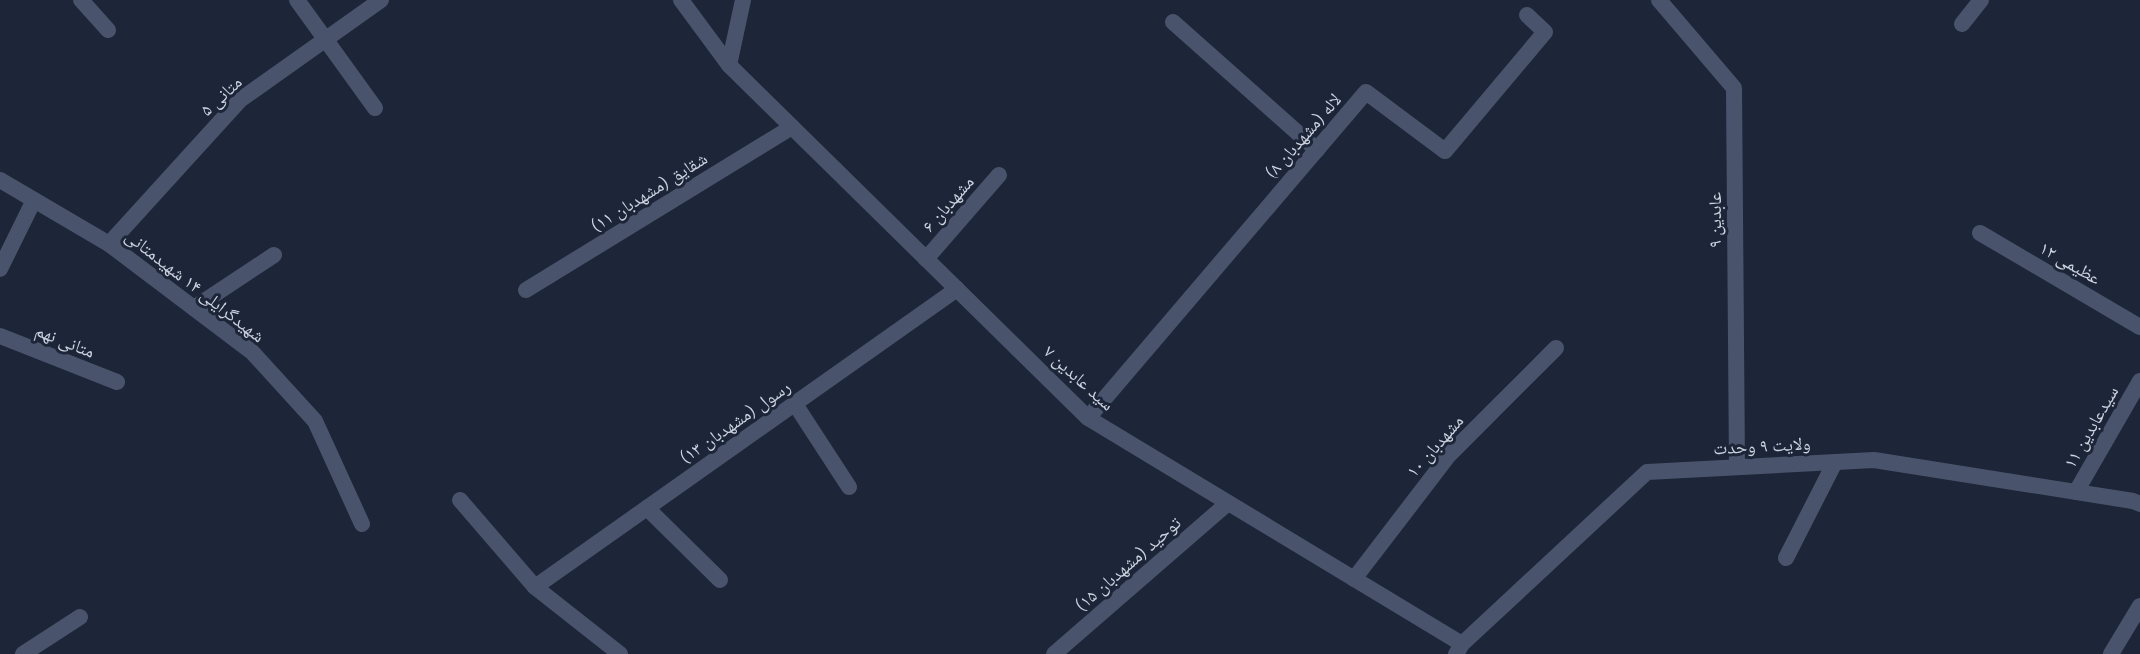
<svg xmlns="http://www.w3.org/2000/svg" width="2140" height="654" viewBox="0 0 2140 654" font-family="'IBM Plex Sans','Noto Naskh Arabic',sans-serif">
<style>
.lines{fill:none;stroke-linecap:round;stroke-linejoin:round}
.minor{stroke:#49546c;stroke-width:16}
.labels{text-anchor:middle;stroke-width:6;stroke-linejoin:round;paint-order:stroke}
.street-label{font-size:18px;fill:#cdd3e0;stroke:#1d2538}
</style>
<rect width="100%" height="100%" fill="#1d2538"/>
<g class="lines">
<g class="minor">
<polyline points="81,0 108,30"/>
<polyline points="297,0 375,108"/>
<polyline points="681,0 729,65 1088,418 1462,644"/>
<polyline points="1659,0 1734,88 1737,467"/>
<polyline points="1173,22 1317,150"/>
<polyline points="1962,24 1981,0"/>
<polyline points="729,65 743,0"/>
<polyline points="0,180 109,244 252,352 315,421 362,524"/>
<polyline points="1980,233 2140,327"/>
<polyline points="109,244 240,100 381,0"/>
<polyline points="926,259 999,175"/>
<polyline points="0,269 34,200"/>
<polyline points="526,290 792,127"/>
<polyline points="194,308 274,255"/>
<polyline points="0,336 117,382"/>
<polyline points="795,404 849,487"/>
<polyline points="1088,418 1366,92 1445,151 1545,32 1527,15"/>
<polyline points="2076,492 2140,381"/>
<polyline points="460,500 535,587 620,654"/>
<polyline points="647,508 720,580"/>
<polyline points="1786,558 1835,462"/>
<polyline points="1354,579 1449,455 1556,348"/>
<polyline points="535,587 957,289"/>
<polyline points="23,654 80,617"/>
<polyline points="1054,654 1228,503"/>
<polyline points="1456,654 1462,644 1647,472 1874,460 2133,501 2140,504"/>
<polyline points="2111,654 2140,606"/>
</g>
</g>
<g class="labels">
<g class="street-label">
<text transform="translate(221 96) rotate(-43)" y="6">متانی ۵</text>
<text transform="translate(1303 136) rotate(-49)" y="6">لاله (مشهدبان ۸)</text>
<text transform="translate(649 192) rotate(-32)" y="6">شقایق (مشهدبان ۱۱)</text>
<text transform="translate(948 204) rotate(-49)" y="6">مشهدبان ۶</text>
<text transform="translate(1715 220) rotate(-90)" y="6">عابدین ۹</text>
<text transform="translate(2070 263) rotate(30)" y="6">عظیمی ۱۲</text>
<text transform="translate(195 286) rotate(38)" y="6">شهیدگرایلی ۱۴ شهیدمتانی</text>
<text transform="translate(65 341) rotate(22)" y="6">متانی نهم</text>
<text transform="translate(1079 378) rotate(42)" y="6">سید عابدین ۷</text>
<text transform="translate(735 422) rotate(-35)" y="6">رسول (مشهدبان ۱۳)</text>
<text transform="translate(2091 427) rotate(-60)" y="6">سیدعابدین ۱۱</text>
<text transform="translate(1435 446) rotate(-49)" y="6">مشهدبان ۱۰</text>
<text transform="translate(1762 446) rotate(-3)" y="6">ولایت ۹ وحدت</text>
<text transform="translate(1128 564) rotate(-41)" y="6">توحید (مشهدبان ۱۵)</text>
</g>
</g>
</svg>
